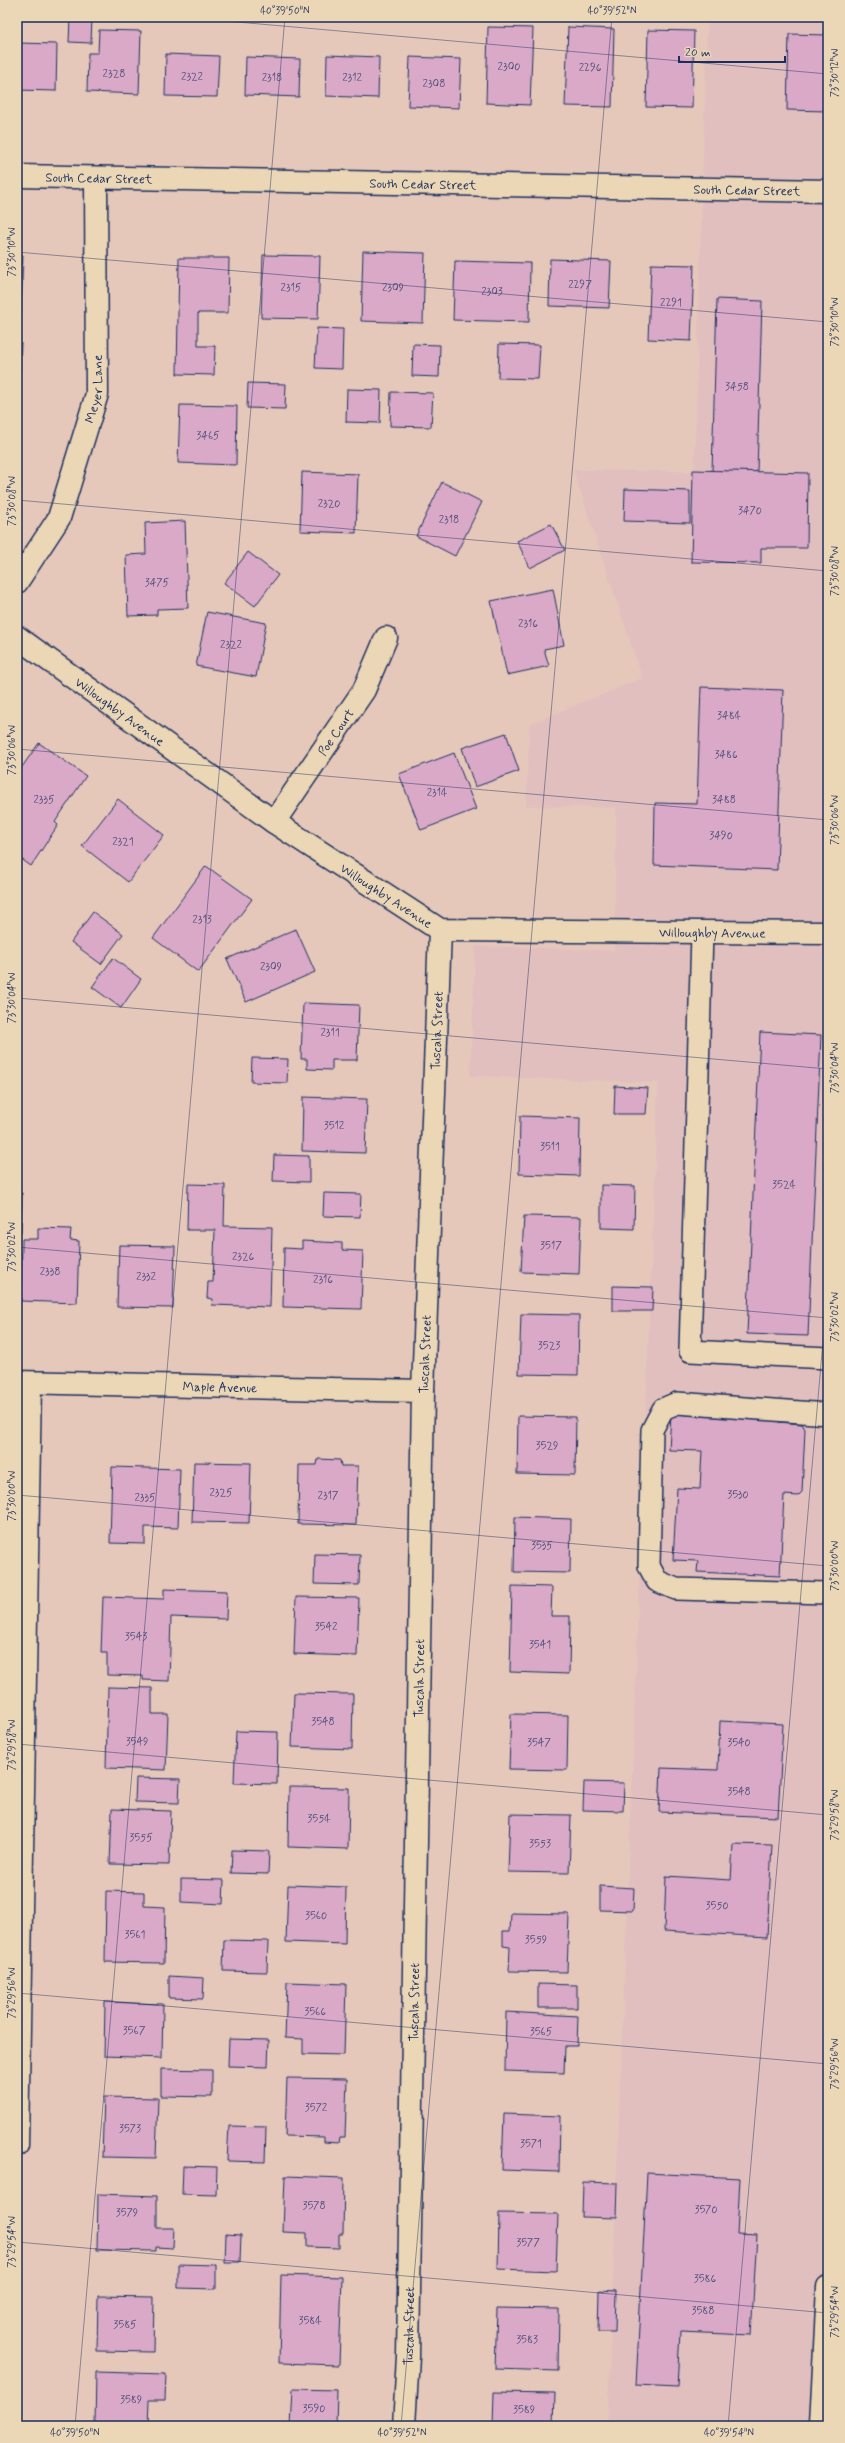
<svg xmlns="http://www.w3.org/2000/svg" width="845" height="2443" viewBox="0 0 845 2443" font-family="Mynerve,sans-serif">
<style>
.built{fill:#e2bfbf}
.building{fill:#daa9c8;stroke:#1b2f5e}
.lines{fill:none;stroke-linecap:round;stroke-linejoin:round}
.lane-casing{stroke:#1b2f5e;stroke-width:24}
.street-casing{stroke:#1b2f5e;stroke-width:25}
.secondary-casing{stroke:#1b2f5e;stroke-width:25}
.primary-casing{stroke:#1b2f5e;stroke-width:25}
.lane{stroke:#ebd6b5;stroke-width:21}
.street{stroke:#ebd6b5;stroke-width:22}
.secondary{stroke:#ebd6b5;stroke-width:22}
.primary{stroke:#ebd6b5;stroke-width:22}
.ticks{fill:none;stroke:#1b2f5e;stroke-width:1;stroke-opacity:0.45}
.labels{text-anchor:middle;stroke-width:3;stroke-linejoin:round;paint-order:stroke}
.number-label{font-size:11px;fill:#4b4e78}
.street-label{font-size:13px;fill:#1b2f5e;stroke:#ebd6b5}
.neatline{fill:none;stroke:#1b2f5e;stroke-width:1.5}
.ticks-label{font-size:10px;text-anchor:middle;fill:#1b2f5e}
</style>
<rect width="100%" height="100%" fill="#e6c8bb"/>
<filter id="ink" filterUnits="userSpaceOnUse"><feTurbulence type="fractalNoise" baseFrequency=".025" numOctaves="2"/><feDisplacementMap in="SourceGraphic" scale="8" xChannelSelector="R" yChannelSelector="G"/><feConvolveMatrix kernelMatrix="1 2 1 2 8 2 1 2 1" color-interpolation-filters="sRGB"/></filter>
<g filter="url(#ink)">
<polygon class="built" points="707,17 828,17 828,2426 607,2426 658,1083 470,1076 475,946 614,950 616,808 526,806 529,724 642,678 573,470 694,471"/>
<g class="building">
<polygon points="70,17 92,17 91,43 69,42"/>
<polygon points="488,27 533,28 530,105 486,103"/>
<polygon points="568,27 614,29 612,107 565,106"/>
<polygon points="99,30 141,31 139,94 87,92 88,53 98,53"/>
<polygon points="648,30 694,31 692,108 646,107"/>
<polygon points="789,34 828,35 828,111 787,110"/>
<polygon points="17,43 57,44 56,91 17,90"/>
<polygon points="166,54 219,56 217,97 165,96"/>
<polygon points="327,55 379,57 378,98 326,96"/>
<polygon points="246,57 300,59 299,97 245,95"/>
<polygon points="410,57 461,59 459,108 408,106"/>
<polygon points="363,251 425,253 423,323 361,321"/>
<polygon points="17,254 23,255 21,313 17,313"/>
<polygon points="263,255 320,256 318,319 261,318"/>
<polygon points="179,258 229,258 228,313 198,313 198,346 215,346 214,375 177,374"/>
<polygon points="550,259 611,261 609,308 549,306"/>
<polygon points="455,261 530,263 529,322 453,320"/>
<polygon points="651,264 694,265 691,341 648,339"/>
<polygon points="717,299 762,301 757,472 712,471"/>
<polygon points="317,328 343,329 342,369 315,368"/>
<polygon points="17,343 21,343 20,371 17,371"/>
<polygon points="413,344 440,345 439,377 412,376"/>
<polygon points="499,344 540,345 538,379 498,378"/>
<polygon points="248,383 286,384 285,409 247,408"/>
<polygon points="347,389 381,390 380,423 346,422"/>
<polygon points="391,392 433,393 431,427 390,426"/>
<polygon points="180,405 237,406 236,465 178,463"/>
<polygon points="693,470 808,473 807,548 761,548 761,563 691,562"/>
<polygon points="302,472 358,474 356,533 300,531"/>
<polygon points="442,482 482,502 455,556 416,536"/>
<polygon points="625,489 690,491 690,523 624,521"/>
<polygon points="185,521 188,608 157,609 157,615 128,616 126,555 146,554 145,523"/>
<polygon points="551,524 565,550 530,568 517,541"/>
<polygon points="248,552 278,575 255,606 224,583"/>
<polygon points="553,589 564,645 544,649 549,666 507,675 491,601"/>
<polygon points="207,612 266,623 256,677 196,666"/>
<polygon points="701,687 783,690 777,870 654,865 655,803 697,804"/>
<polygon points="506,733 519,771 475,787 462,748"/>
<polygon points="39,743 86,776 55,822 58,825 31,866 17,856 17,774"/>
<polygon points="454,753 476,809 421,830 399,774"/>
<polygon points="118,799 164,835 128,882 82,846"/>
<polygon points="206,866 252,899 198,972 153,938"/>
<polygon points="93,912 123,934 101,964 71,942"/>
<polygon points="296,929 315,972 246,1002 227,959"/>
<polygon points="113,958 141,979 121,1008 92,987"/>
<polygon points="303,1003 359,1005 357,1060 332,1060 332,1070 307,1069 307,1059 301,1059"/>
<polygon points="760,1032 821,1035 808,1336 747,1334"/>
<polygon points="252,1058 288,1059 287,1083 251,1082"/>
<polygon points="615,1086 648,1088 646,1114 614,1114"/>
<polygon points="303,1097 367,1099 365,1153 302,1151"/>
<polygon points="520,1116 580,1118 579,1176 519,1174"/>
<polygon points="274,1155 309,1156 309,1182 273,1181"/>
<polygon points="188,1184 225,1185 224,1226 272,1227 270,1307 212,1305 213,1299 207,1298 208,1282 213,1282 215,1230 187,1230"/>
<polygon points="601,1185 635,1186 634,1229 601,1228"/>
<polygon points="17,1193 22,1193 21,1233 17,1233"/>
<polygon points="324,1193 361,1194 360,1217 323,1216"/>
<polygon points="524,1216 581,1217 579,1274 521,1272"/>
<polygon points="38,1228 71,1229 70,1240 79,1241 77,1303 21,1301 22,1239 38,1239"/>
<polygon points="302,1241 342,1243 342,1250 363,1251 361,1309 283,1307 284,1248 302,1249"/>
<polygon points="119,1245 175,1246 173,1308 117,1307"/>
<polygon points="613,1286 653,1287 652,1311 613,1311"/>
<polygon points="521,1314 579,1315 578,1375 519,1374"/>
<polygon points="671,1414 778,1419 778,1422 802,1424 805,1429 802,1492 798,1496 784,1495 780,1576 697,1572 698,1561 673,1560 677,1488 700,1489 702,1451 669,1450"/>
<polygon points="518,1416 576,1417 575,1475 517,1474"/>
<polygon points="318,1459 340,1460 341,1466 358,1466 356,1525 298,1524 299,1465 317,1465"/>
<polygon points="194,1462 251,1463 249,1523 192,1522"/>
<polygon points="112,1467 180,1469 178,1528 145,1527 145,1544 110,1543"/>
<polygon points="515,1517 571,1519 570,1573 514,1572"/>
<polygon points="315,1554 360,1555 359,1585 314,1584"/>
<polygon points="512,1586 552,1587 551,1616 570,1616 569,1674 510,1672"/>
<polygon points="164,1589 227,1591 226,1619 171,1617 169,1681 143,1680 143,1676 107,1675 107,1653 101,1653 103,1597 164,1599"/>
<polygon points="296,1597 359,1598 357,1656 294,1654"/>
<polygon points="108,1687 152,1688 152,1714 168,1714 166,1770 106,1768"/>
<polygon points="294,1693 353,1694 352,1749 292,1747"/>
<polygon points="511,1714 568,1715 567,1770 509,1769"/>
<polygon points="720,1721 783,1724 778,1817 659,1812 661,1768 718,1770"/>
<polygon points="236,1731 278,1732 277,1784 234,1783"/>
<polygon points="136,1778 180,1779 179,1803 135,1802"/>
<polygon points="584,1782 624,1783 623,1811 583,1810"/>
<polygon points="289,1787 349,1788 348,1849 288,1847"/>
<polygon points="112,1809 171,1811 169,1865 110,1864"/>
<polygon points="510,1814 571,1815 569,1873 508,1872"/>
<polygon points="733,1844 772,1845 767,1937 664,1931 666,1876 731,1880"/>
<polygon points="232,1850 269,1851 268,1874 231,1873"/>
<polygon points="181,1879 224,1880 223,1904 181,1902"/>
<polygon points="288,1885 346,1887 345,1944 286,1942"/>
<polygon points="600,1886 634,1888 633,1911 600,1910"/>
<polygon points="106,1891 144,1892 144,1906 165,1907 164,1963 105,1962"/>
<polygon points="511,1913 569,1914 567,1972 509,1971 510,1947 503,1946 503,1931 510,1931"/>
<polygon points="224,1940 268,1941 267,1972 223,1971"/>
<polygon points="169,1976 204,1978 203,1999 169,1998"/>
<polygon points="287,1982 346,1984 344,2055 303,2054 303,2039 285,2038"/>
<polygon points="538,1984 577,1985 577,2008 538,2008"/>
<polygon points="105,2002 163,2004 162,2058 104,2056"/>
<polygon points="506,2012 578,2016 577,2046 565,2046 564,2073 505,2071"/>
<polygon points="229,2039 269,2040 268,2067 228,2066"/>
<polygon points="161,2069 212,2070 212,2097 161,2096"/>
<polygon points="287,2078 347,2079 345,2137 340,2137 339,2143 324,2142 324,2137 285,2136"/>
<polygon points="104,2097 158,2098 156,2158 102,2157"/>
<polygon points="504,2114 560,2116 559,2172 502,2170"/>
<polygon points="229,2126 266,2127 265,2162 227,2161"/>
<polygon points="183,2166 217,2167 216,2195 182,2194"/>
<polygon points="647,2173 740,2178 737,2234 757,2235 751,2335 680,2332 677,2387 636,2385"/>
<polygon points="285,2176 344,2178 343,2234 339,2234 339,2248 307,2247 307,2233 283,2232"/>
<polygon points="583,2182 618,2183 617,2218 582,2217"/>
<polygon points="98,2194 157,2196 157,2228 174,2228 173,2248 156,2247 156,2251 97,2250"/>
<polygon points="499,2213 558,2214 556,2271 498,2269"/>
<polygon points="226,2234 241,2235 240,2262 225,2262"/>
<polygon points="178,2264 216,2265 216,2289 178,2288"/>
<polygon points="281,2275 342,2277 339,2365 279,2363"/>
<polygon points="599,2290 616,2291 615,2332 598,2332"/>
<polygon points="98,2296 154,2297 153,2352 97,2351"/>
<polygon points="497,2308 559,2309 558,2371 495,2369"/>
<polygon points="96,2372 166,2374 165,2400 149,2400 148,2426 95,2426"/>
<polygon points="293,2389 337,2390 336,2426 291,2426"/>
<polygon points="494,2392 555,2393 554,2426 493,2426"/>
</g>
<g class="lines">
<g class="lane-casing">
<g id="lane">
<polyline points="702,933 690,1351 828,1358"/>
<polyline points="828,1414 677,1403 663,1409 652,1430 649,1566 657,1581 676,1589 828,1593"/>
</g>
</g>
<g class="street-casing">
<g id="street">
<path id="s1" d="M17 582 59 518 97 394 96 178"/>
<path id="s2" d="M17 637 274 822 440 930 828 933"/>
<path id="s3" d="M274 822 364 690 386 638"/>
<path id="s4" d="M17 1382 423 1391"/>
<polyline points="17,2145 30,1383"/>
<path id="s5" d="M404 2426 408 2356 423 1391 440 930"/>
</g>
</g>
<g class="secondary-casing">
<g id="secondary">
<path id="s6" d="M17 176 828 191"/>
</g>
</g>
<g class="primary-casing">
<polyline id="primary" points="821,2426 828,2287"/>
</g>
<use href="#lane" class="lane"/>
<use href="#street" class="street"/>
<use href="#secondary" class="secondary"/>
<use href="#primary" class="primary"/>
</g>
</g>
<path class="ticks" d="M180 17 828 74M17 252 828 322M17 500 828 571M17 749 828 820M17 998 828 1069M17 1247 828 1318M17 1495 828 1566M17 1744 828 1815M17 1993 828 2064M17 2242 828 2313M75 2426 285 17M401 2426 612 17M728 2426 828 1284"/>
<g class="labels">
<g class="number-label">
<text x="509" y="70">2300</text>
<text x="590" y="71">2296</text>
<text x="114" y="77">2328</text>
<text x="192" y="80">2322</text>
<text x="272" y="81">2318</text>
<text x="352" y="81">2312</text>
<text x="434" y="87">2308</text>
<text x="580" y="288">2297</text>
<text x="291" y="291">2315</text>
<text x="393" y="291">2309</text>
<text x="492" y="295">2303</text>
<text x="671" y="306">2291</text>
<text x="737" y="390">3458</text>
<text x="208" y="439">3465</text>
<text x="329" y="507">2320</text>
<text x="750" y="514">3470</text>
<text x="449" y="523">2318</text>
<text x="157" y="586">3475</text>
<text x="528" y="627">2316</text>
<text x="231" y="648">2322</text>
<text x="729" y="719">3484</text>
<text x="726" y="758">3486</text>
<text x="437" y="796">2314</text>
<text x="44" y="803">2335</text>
<text x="724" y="803">3488</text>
<text x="721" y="839">3490</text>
<text x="123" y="845">2321</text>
<text x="202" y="923">2313</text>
<text x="271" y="970">2309</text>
<text x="330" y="1036">2311</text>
<text x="334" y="1129">3512</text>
<text x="550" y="1150">3511</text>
<text x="784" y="1188">3524</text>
<text x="551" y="1249">3517</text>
<text x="243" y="1260">2326</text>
<text x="50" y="1275">2338</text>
<text x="146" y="1280">2332</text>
<text x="323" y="1283">2316</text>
<text x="549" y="1349">3523</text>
<text x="547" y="1449">3529</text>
<text x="221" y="1496">2325</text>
<text x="738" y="1498">3530</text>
<text x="328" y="1499">2317</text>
<text x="145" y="1501">2335</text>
<text x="542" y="1549">3535</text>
<text x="326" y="1630">3542</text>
<text x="136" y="1640">3543</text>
<text x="540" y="1648">3541</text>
<text x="323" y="1725">3548</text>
<text x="137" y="1745">3549</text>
<text x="539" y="1746">3547</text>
<text x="739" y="1746">3540</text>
<text x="739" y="1795">3548</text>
<text x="319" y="1822">3554</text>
<text x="141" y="1841">3555</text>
<text x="540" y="1847">3553</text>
<text x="717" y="1909">3550</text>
<text x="316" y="1919">3560</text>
<text x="135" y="1938">3561</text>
<text x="536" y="1943">3559</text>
<text x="315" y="2015">3566</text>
<text x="134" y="2034">3567</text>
<text x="541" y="2035">3565</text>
<text x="316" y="2111">3572</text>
<text x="130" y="2132">3573</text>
<text x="531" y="2147">3571</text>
<text x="314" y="2209">3578</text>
<text x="706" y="2213">3570</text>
<text x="127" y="2216">3579</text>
<text x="528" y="2246">3577</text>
<text x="705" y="2282">3586</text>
<text x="703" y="2314">3588</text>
<text x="310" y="2324">3584</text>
<text x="125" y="2328">3585</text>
<text x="527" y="2343">3583</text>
<text x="131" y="2403">3589</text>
<text x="314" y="2412">3590</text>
<text x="524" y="2413">3589</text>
</g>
<g class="street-label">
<text dy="5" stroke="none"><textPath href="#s6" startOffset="82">South Cedar Street</textPath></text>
<text dy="5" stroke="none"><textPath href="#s6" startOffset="406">South Cedar Street</textPath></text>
<text dy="5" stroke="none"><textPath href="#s6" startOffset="730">South Cedar Street</textPath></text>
<text dy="5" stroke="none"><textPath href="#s1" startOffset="211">Meyer Lane</textPath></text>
<text dy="5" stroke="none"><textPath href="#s2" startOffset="127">Willoughby Avenue</textPath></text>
<text dy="5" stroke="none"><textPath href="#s3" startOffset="109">Poe Court</textPath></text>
<text dy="5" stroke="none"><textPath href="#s2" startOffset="451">Willoughby Avenue</textPath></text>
<text dy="5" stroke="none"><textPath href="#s2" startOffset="787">Willoughby Avenue</textPath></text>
<text dy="5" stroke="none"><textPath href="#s5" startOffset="1396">Tuscala Street</textPath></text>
<text dy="5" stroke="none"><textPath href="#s5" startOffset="1072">Tuscala Street</textPath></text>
<text dy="5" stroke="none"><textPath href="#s4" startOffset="203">Maple Avenue</textPath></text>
<text dy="5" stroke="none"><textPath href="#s5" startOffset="748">Tuscala Street</textPath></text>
<text dy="5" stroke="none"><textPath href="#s5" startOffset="424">Tuscala Street</textPath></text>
<text dy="5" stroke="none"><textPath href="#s5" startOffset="100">Tuscala Street</textPath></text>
</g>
</g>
<rect width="845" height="2443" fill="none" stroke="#ebd6b5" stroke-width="44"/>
<path d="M679 56v6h106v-6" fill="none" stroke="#1b2f5e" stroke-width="2"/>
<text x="685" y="56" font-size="12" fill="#1b2f5e" stroke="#ebd6b5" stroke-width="3" paint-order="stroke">20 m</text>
<rect x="22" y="22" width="801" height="2399" class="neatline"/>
<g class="ticks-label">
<text x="285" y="14">40°39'50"N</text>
<text x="612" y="14">40°39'52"N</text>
<text transform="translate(834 73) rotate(-90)" y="4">73°30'12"W</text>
<text transform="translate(11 252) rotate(-90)" y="4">73°30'10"W</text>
<text transform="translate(834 322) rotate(-90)" y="4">73°30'10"W</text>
<text transform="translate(11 501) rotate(-90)" y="4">73°30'08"W</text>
<text transform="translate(834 571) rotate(-90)" y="4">73°30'08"W</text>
<text transform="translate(11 750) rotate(-90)" y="4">73°30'06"W</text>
<text transform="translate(834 820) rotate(-90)" y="4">73°30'06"W</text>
<text transform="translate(11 998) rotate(-90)" y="4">73°30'04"W</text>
<text transform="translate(834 1068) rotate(-90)" y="4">73°30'04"W</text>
<text transform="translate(11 1247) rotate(-90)" y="4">73°30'02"W</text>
<text transform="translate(834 1317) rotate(-90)" y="4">73°30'02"W</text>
<text transform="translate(11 1496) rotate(-90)" y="4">73°30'00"W</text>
<text transform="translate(834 1566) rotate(-90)" y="4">73°30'00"W</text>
<text transform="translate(11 1745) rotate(-90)" y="4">73°29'58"W</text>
<text transform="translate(834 1815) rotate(-90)" y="4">73°29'58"W</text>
<text transform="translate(11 1993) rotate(-90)" y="4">73°29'56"W</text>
<text transform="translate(834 2064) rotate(-90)" y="4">73°29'56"W</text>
<text transform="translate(11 2242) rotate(-90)" y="4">73°29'54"W</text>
<text transform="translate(834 2312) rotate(-90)" y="4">73°29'54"W</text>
<text x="75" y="2436">40°39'50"N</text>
<text x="402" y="2436">40°39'52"N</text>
<text x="729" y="2436">40°39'54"N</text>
</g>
</svg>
